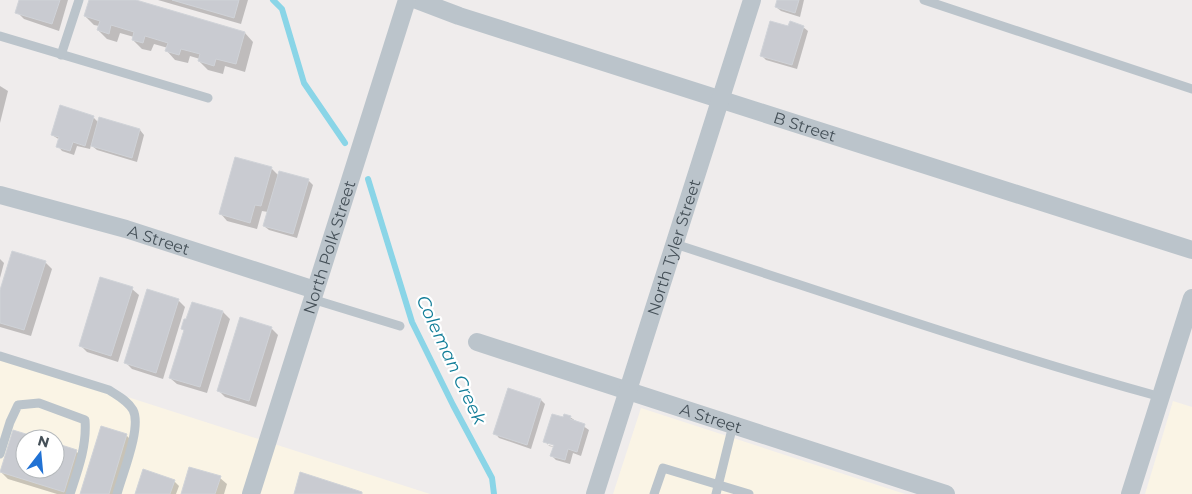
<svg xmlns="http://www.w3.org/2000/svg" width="1192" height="494" viewBox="0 0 1192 494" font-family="Montserrat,sans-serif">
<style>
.commercial{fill:#faf4e5;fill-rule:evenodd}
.shadow{fill:#0003;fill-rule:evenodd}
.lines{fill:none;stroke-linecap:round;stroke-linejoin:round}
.stream{stroke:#8ad5e7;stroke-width:6}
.building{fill:#c9cbd1;stroke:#d0d3d8}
.service{stroke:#bbc4cb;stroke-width:9}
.minor{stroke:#bbc4cb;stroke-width:18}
.labels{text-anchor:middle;stroke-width:4.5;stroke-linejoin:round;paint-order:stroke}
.street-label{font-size:16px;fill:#455058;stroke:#fff}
.water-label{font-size:18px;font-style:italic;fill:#127d98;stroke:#fff}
</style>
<rect width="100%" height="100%" fill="#efecec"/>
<g class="commercial">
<path d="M0 356 430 494H0ZM25 439H55V469H25Z"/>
<polygon points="1173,401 1192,407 1192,494 1145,494"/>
<polygon points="641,408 905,494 613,494"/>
</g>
<g class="shadow">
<polygon points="21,0 68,0 59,31 24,19 17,12"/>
<polygon points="90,0 132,0 245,33 253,42 245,72 225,66 223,74 208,70 199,61 200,59 190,56 188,63 175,60 167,51 168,48 154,44 151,51 142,49 133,40 134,37 120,33 117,42 107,39 98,30 99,26 94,25 85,16"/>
<polygon points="158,0 248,0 241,24"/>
<polygon points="778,0 804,0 800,17 781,11 776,7"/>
<polygon points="803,27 808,31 797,69 766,60 761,55 789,28"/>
<polygon points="0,86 8,91 0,123"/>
<polygon points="61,107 94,118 99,123 100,119 140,130 144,135 137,162 97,150 91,145 90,149 77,146 74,155 62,151 58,146 60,140 52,135"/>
<polygon points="271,168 279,176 308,180 313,185 297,238 269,230 264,226 268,212 262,211 257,229 227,221 221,214"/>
<polygon points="0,259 4,263 0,278"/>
<polygon points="45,262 52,269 31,336 0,327 0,294"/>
<polygon points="132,289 139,295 118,362 87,352 80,345"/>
<polygon points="178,300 185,307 163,379 132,369 126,363"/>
<polygon points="193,303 223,312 230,319 207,393 177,384 170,378 185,331 182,329 187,321"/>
<polygon points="271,328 278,335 256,407 225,397 218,390"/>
<polygon points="541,400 545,404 531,449 499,438 495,433"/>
<path d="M570 417 589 430 581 456 573 453 570 464 556 460 551 455 554 447 549 446 545 441 564 419ZM548 442 559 448 548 445Z"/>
<polygon points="14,432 38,439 25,439 25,469 55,469 55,444 76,451 83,458 72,494 57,494 8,479 1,472"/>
<polygon points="126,435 133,442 117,494 81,494"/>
<polygon points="220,478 227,484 224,494 182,494"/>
<polygon points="174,481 179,486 176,494 136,494"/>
</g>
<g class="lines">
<g class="stream">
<polyline points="273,0 282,9 304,83 345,143"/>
<polyline points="368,179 412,322 453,405 492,478 494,494"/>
</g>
</g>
<g class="building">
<polygon points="19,0 60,0 52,24 15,13"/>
<polygon points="89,0 136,0 245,32 236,64 216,59 214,66 198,61 200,54 181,49 179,55 165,51 168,43 145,36 143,43 132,40 134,32 111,25 109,34 97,30 100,21 84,16"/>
<polygon points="172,0 239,0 234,18"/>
<polygon points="777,0 799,0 795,13 775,7"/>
<polygon points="770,21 788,26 790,21 804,26 792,65 760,56"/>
<polygon points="60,105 94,116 85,146 73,142 70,151 56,147 59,137 51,135"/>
<polygon points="99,117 140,129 132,158 91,146"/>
<polygon points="235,157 272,167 261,206 255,205 250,223 219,214"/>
<polygon points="279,171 309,179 293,234 263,226"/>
<polygon points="12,251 46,261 24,330 0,323 0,290"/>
<polygon points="100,277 133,287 111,356 79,346"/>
<polygon points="147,289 179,299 156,373 124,363"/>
<polygon points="192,302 223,311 200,387 169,378 184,330 181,329 184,319 186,319"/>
<polygon points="240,317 272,327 249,401 217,391"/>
<polygon points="508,388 541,399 527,445 493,434"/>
<polygon points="552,414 563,417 564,414 571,416 570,419 585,424 577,452 568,449 565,460 550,456 554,445 543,442"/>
<polygon points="101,426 127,434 109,494 80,494"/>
<polygon points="13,430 42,439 25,439 25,469 55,469 55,443 77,450 64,492 0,472"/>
<polygon points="189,467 221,476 215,494 181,494"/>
<polygon points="143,469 175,480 170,494 135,494"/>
<polygon points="300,472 362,492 362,494 294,494"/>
</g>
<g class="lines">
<g class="service">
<polyline points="924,0 1192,89"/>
<polyline points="0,36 208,98"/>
<polyline points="61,55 79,0"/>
<path d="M675 244C836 296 997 352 1161 397"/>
<polyline points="312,299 400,326"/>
<path d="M0 356 109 390C118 396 127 400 133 410 142 427 122 475 117 494"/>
<path d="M0 454 10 422 18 405 39 403 85 420C87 446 78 470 70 494"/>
<polyline points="654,494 663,468 749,494"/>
<polyline points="716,494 733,425"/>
</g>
<g class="minor">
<path id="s1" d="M417 0 459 16 1192 250"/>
<path id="s2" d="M0 195 126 229 315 290"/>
<path id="s3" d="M477 342 946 494"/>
<path id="s4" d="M251 494 407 0"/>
<path id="s5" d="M595 494 752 0"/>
<polyline points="1130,494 1192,298"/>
</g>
</g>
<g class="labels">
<g class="street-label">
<text dy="6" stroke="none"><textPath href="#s1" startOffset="408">B Street</textPath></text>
<text dy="6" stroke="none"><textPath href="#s2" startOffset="165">A Street</textPath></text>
<text dy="6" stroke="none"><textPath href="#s4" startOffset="259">North Polk Street</textPath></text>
<text dy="6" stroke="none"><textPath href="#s5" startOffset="259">North Tyler Street</textPath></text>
<text dy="6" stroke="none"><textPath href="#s3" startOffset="246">A Street</textPath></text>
</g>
<g class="water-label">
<text transform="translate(451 360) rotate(65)" y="6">Coleman Creek</text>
</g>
</g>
<g transform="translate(40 454) rotate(16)"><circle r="24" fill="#ffffff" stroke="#b5b9bc"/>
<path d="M0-4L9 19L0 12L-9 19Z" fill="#2172d4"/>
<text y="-8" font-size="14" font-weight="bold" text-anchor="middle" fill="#455058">N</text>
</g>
</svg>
